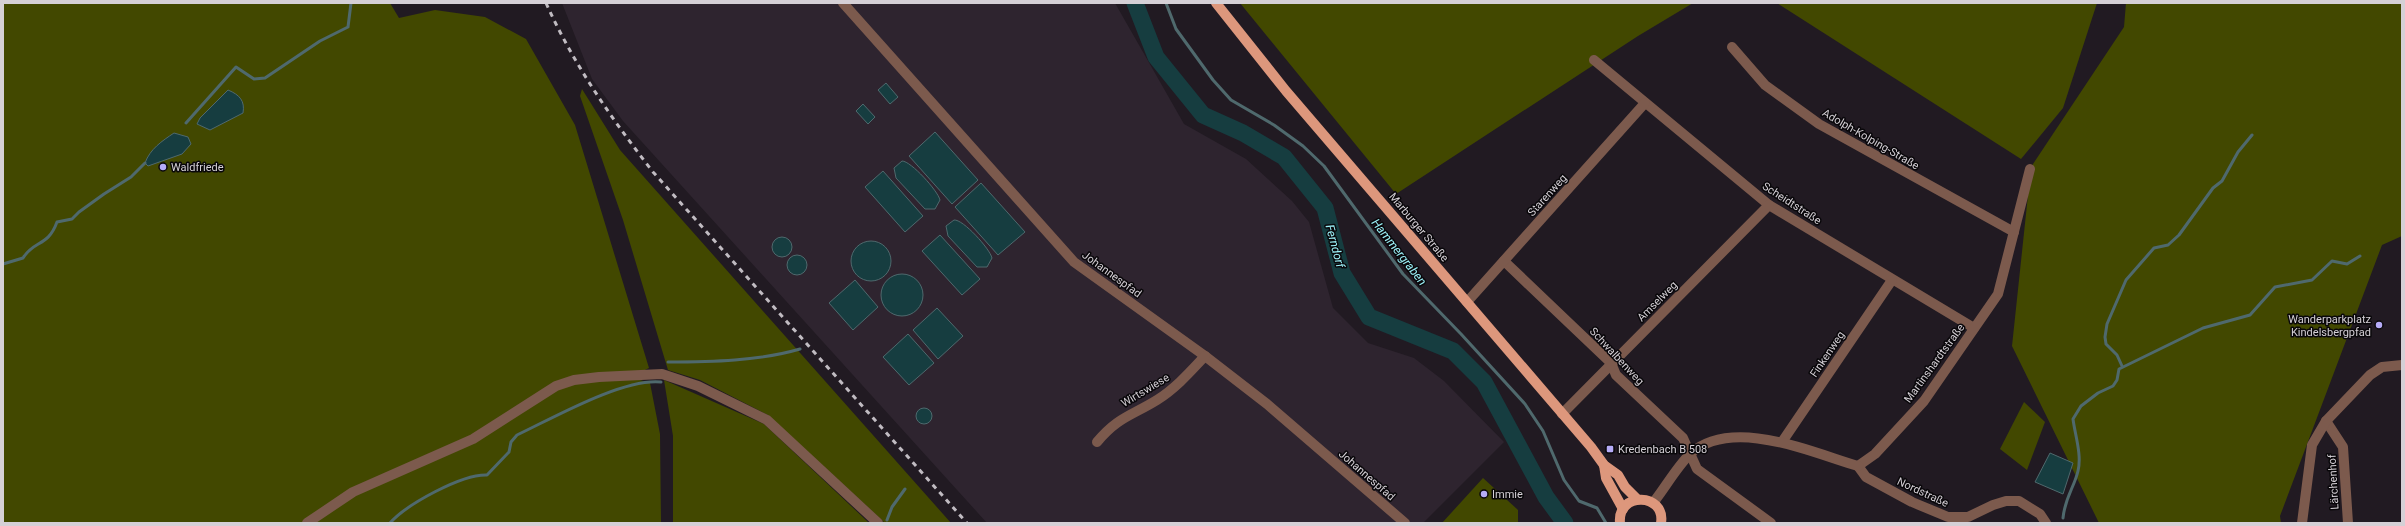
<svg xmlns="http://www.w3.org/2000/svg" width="2405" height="526" viewBox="0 0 2405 526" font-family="Roboto,sans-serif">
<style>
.built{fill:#2e242f}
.green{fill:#424800}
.water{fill:#163d40;stroke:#4f696d}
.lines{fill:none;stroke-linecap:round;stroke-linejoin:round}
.stream{stroke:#4f696d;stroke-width:3}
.river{stroke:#163d40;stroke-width:17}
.minor{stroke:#7c5a4d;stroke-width:10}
.major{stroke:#dd977c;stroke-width:10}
.rail{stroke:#c1bcc2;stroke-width:3;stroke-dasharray:5 5;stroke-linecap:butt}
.poi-dot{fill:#b6acf8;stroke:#09070a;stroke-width:1.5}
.labels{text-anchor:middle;stroke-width:3;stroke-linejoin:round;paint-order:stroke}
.street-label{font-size:11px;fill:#d5d0d6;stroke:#09070a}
.poi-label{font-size:11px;fill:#d5d0d6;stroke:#09070a;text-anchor:start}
.water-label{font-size:12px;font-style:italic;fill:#9cf2f9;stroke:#09070a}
</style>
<rect width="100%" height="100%" fill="#211a22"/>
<polygon class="built" points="562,3 1115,3 1184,124 1246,159 1292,201 1309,222 1333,308 1368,343 1414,358 1444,381 1504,442 1423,523 987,523 623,121 592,79"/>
<g class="green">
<polygon points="3,3 390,3 399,18 435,10 485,17 526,39 575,125 649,368 630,377 650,383 660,434 661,523 3,523"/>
<polygon points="1240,3 1693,3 1638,36 1396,194"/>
<polygon points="1777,3 2097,3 2063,108 2021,159"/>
<polygon points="2126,3 2402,3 2402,236 2382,245 2280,516 2281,523 2099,523 2012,346 2031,167 2124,27"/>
<polygon points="582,89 620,150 951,523 885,523 768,415 700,380 668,370 623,220 580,96"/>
<polygon points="664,380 764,424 869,523 673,523 673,436"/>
<polygon points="2024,402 2045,422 2027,470 2000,449"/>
<polygon points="1483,478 1518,510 1518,523 1442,523"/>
</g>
<g class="water">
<polygon points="886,83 898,97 890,104 878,90"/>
<path d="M228 90C240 95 245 101 243 113L210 130 197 124 200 118Z"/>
<polygon points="863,104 875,117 868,124 856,111"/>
<polygon points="935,132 978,180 952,204 909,156"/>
<path d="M174 133 188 137 191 144 182 154 148 166 145 163C150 149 162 141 174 133Z"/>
<path d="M902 161C911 161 938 191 940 200L935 209H925L896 178 894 168Z"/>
<polygon points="883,171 923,216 905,232 865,187"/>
<polygon points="981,183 1025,232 998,255 955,207"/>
<path d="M954 220C963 219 990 249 992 258L987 267H977L948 236 946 226Z"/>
<polygon points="940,235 980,279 962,295 922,251"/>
<circle cx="782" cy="247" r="10"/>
<circle cx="871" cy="261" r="20"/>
<circle cx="797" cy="265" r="10"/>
<circle cx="902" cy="295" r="21"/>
<polygon points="855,280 878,307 853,330 829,303"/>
<polygon points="937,308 963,336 938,359 913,330"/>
<polygon points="908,334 934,363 909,385 883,357"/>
<circle cx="924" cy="416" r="8"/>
<polygon points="2050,453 2073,463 2063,494 2035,482"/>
</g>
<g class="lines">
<g class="stream">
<polyline points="1166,3 1176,29 1213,80 1231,100 1274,125 1303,146 1324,166 1403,274 1461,334 1525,404 1543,431 1564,480 1579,501 1597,508 1606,523"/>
<polyline points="186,123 236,67 254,79 265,78 320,41 348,27 351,3"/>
<path d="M3 264 23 258C34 240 48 247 57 222L72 219 79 212 104 194 131 177 145 163"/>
<path d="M668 362C711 362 759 361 800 349"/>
<polyline points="2122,366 2117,355 2106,344 2105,337 2107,324 2126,280 2154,248 2168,245 2179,235 2213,188 2222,181 2238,152 2252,135"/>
<path d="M2063 518C2065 497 2074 488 2078 471 2082 455 2075 435 2073 419L2081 406 2098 393 2113 386 2117 380 2119 369 2203 328 2250 315 2275 287 2312 280 2332 261 2347 264 2360 256"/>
<polyline points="887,520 892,507 905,489"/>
<path d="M390 523C407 504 462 474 487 475L509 452 511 442 517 435C553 418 623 378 661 382"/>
</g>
<polyline class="river" points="1135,3 1156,57 1203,115 1243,133 1284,157 1325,208 1342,273 1369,317 1453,351 1484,382 1546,497 1565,523"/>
<g class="minor">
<polyline points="843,3 1074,262 1205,356 1267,404 1405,523"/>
<polyline points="1732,47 1765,85 1819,124 2014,232"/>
<polyline points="1594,60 1769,205 1974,328"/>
<polyline points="1504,261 1611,363 1616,375 1683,438 1697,469 1771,523"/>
<polyline points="1467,302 1645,103"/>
<polyline points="1562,414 1769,205"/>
<polyline points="2326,421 2343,447 2348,523"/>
<path d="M1097 442C1118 417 1131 416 1157 400 1176 388 1190 372 1205 356"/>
<polyline points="1782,442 1892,280"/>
<polyline points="1858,466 1875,454 1924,401 1998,294 2030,169"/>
<polyline points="1858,466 1866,477 1912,502 1948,517 1968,517 1993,505 2006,501 2019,501 2040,514 2046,523"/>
<path d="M1653 503C1665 488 1676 468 1690 454 1732 416 1813 453 1858 466"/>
<polyline points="307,523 353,492 473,439 556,386 574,380 599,377 662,374 698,386 767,420 878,523"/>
<polyline points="2302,523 2312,445 2326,421 2370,375 2382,367 2402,365"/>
</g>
<g class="major">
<polyline points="1216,3 1286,91 1591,447 1604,465 1618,475 1625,487 1637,499"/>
<polyline points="1604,465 1606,478 1623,509"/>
<path d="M1620 523C1617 491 1666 493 1661 523"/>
</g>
<path class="rail" d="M546 3C574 65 611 118 653 172L967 523"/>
</g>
<g class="poi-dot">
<circle cx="163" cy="167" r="4"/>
<circle cx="2379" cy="325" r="4"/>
<rect x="1606" y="445" width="8" height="8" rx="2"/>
<circle cx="1484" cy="494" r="4"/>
</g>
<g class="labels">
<g class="street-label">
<text transform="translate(1871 139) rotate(30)" y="4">Adolph-Kolping-Straße</text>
<text transform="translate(1547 195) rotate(-48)" y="4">Starenweg</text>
<text transform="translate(1792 203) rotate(33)" y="4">Scheidtstraße</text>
<text transform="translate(1419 227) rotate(50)" y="4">Marburger Straße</text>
<text transform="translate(1112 274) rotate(36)" y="4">Johannespfad</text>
<text transform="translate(1657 301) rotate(-45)" y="4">Amselweg</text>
<text transform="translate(1827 354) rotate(-56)" y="4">Finkenweg</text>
<text transform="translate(1617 356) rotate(47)" y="4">Schwalbenweg</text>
<text transform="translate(1934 363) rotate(-54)" y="4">Martinshardtstraße</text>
<text transform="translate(1145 390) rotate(-31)" y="4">Wirtswiese</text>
<text transform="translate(1367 475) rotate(41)" y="4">Johannespfad</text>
<text transform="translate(2333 482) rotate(-93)" y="4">Lärchenhof</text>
<text transform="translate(1923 492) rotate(25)" y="4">Nordstraße</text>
</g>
<g class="poi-label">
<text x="171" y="171">Waldfriede</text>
<text x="2371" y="323" text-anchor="end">Wanderparkplatz<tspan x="2371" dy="13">Kindelsbergpfad</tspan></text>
<text x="1618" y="453">Kredenbach B 508</text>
<text x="1492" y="498">Immie</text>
</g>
<g class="water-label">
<text transform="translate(1335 246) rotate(75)" y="4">Ferndorf</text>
<text transform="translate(1399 252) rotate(52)" y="4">Hammergraben</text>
</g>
</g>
<rect width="2405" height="526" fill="none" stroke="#d5d0d6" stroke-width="8"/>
</svg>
